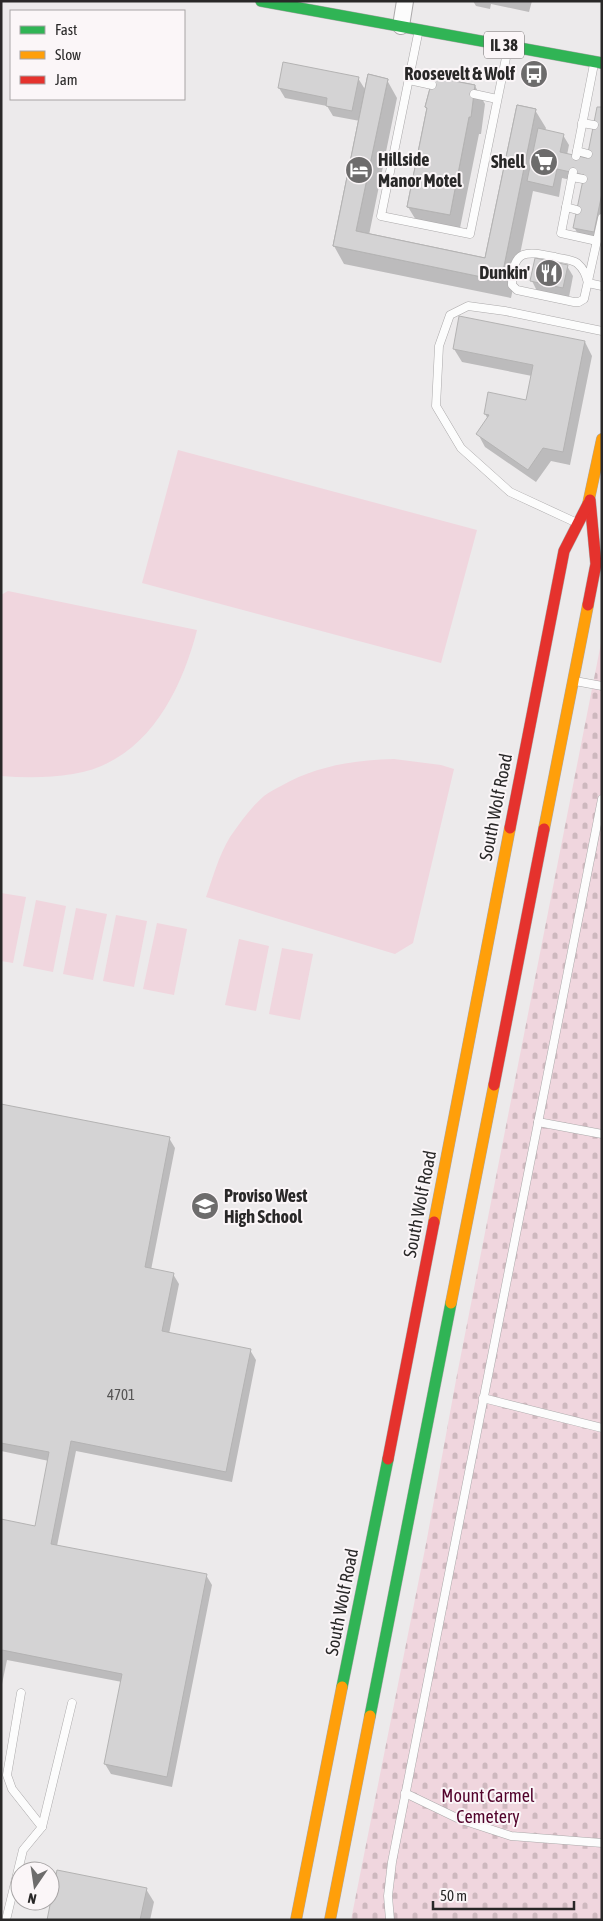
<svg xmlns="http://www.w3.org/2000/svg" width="603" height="1921" viewBox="0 0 603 1921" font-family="'Asap Condensed',sans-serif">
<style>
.cemetery{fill:url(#cemetery-stones)}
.pitch{fill:#f0d6de}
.shadow{fill:#0003}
.building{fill:#d4d3d4;stroke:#b4b3b3}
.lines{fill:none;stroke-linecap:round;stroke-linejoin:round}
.lane-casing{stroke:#aba9aa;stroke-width:9}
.street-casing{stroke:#aba9aa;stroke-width:18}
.fast-casing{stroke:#aba9aa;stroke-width:12}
.slow-casing{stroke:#aba9aa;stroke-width:12}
.jam-casing{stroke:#aba9aa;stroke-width:12}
.lane{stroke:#fcfcfc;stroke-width:8}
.street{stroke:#fcfcfc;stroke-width:16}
.fast{stroke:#30b455;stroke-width:11}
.slow{stroke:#ff9f0a;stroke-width:11}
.jam{stroke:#e5322d;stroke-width:11}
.labels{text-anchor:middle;stroke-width:4;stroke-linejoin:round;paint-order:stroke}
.number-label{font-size:15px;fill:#555454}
.shield{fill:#fbf6f8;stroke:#686666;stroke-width:1}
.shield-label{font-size:16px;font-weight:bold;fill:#292828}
.poi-label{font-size:18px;font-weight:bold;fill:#292828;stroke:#fbf6f8;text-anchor:end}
.street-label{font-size:18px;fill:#292828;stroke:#fbf6f8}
.park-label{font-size:18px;fill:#52022b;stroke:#fbf6f8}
</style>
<defs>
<pattern id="cemetery-stones" width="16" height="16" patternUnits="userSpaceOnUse" patternTransform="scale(1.25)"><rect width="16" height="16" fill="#f0d6de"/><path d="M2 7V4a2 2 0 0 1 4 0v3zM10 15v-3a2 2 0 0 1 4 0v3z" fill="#ceb8be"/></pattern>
</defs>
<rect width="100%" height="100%" fill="#eceaeb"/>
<polygon class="cemetery" points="602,638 602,1920 351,1920 426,1544 456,1380"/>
<g class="pitch">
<polygon points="178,450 477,530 441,663 142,583"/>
<path d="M8 591 197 630C181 693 145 763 73 774 49 778 25 778 1 776V595Z"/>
<path d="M394 759 441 765 454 769 413 943 395 954 206 897C213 877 219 855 230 837 240 823 251 807 264 796 269 792 275 789 281 786 316 766 354 760 394 759Z"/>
<polygon points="1,893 26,897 13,963 1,961"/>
<polygon points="36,900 66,906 53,972 23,966"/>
<polygon points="76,908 107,914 93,980 63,974"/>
<polygon points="116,915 147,921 134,987 103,981"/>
<polygon points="157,923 187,929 174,995 143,989"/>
<polygon points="239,939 269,946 256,1011 225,1005"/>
<polygon points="282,948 313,954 300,1020 269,1014"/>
</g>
<g class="shadow">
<polygon points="473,1 532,1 529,12 491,4 490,9 476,6"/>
<polygon points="358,78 366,91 387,80 397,98 369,235 486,259 535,110 546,128 545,131 563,135 569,145 567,155 588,159 602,109 602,230 600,241 580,238 574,227 583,183 562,178 559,197 533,191 511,298 344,264 334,246 360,121 333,116 327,106 285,98 279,88"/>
<polygon points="475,86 485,104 481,134 479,134 459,233 419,225 408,207"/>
<polygon points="567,266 573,276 569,297 537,291 532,281"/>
<polygon points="585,342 592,356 570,465 551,461 536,482 485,447 478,434 488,419 485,414 527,402 532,376 462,362 454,349"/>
<polygon points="1,1105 169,1138 175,1148 151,1270 173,1274 179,1284 169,1334 250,1350 256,1360 232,1482 76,1451 57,1546 206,1575 212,1585 172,1787 111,1774 105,1764 122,1682 7,1660 1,1689 1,1520 36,1527 49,1461 1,1451"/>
<polygon points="146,1889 154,1902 150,1920 48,1920"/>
</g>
<g class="building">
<polygon points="283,62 359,77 352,111 326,106 327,98 278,88"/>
<polygon points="368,74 388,79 356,231 485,258 517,105 536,109 501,281 333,246"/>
<polygon points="368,74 388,79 356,231 485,258 517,105 536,109 501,281 333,246"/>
<polygon points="433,77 475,85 471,117 469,117 450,215 407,207 427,108 425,107"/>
<polygon points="433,77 475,85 471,117 469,117 450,215 407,207 427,108 425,107"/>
<polygon points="597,107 602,107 602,193 594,232 573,228 584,175 557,169 553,187 527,181 538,128 564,134 560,152 587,158"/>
<polygon points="535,258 568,265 563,288 530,281"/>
<polygon points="459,316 585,341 563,452 543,448 528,470 476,434 489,415 484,414 488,392 526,400 533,365 453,349"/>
<polygon points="1,1104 170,1137 145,1267 174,1273 162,1331 251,1349 226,1472 71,1441 51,1544 207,1574 167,1777 104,1764 122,1674 2,1650 1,1652 1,1519 35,1526 49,1452 1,1443"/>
<polygon points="57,1870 147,1888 140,1920 47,1920"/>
</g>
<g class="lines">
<g class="lane-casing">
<g id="lane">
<polyline points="418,34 381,216 470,234 508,48"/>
<polyline points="409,80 432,85"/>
<polyline points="474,94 497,99"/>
<polyline points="582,123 594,125"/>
<polyline points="577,151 588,154"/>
<polyline points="576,156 594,64"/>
<polyline points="573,172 561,233 597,241"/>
<polyline points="572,177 583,179"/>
<polyline points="566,207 577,210"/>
<path d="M588 283C586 275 584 269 577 263 571 259 562 259 555 257 527 251 512 248 512 285L517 290 574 302H579L584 299 602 218"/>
<polyline points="588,283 602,286"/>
<polyline points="577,523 510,492 461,448 436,406 439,346 450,315 468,306 505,311 602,331"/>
<polyline points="575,681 602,686"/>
<polyline points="538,1122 602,1134"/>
<polyline points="483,1398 602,1428"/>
<polyline points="21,1693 7,1775 12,1789 42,1827"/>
<polyline points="405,1793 459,1819 511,1836 602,1843"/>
<polyline points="6,1920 23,1850 42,1827 72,1703"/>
<polyline points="390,1920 388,1896 392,1862 602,799"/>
</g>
</g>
<g class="street-casing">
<polyline id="street" points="401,26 405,1"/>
</g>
<g class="fast-casing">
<g id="fast">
<polyline points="261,1 602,63"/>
<polyline points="342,1687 388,1459"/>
<polyline points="370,1716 451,1303"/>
</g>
</g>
<g class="slow-casing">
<g id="slow">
<polyline points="588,504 602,439"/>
<polyline points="544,829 588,605"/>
<polyline points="434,1222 510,828"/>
<polyline points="451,1303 494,1085"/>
<polyline points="296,1920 342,1687"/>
<polyline points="330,1920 370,1716"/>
</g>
</g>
<g class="jam-casing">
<g id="jam">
<polyline points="588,605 596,564 590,500"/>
<polyline points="510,828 564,551 588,504"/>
<polyline points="494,1085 544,829"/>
<polyline points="388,1459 434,1222"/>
</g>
</g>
<use href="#lane" class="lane"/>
<use href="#street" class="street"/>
<use href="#fast" class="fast"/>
<use href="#slow" class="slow"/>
<use href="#jam" class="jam"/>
</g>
<defs>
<g id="bus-disc" transform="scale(1.4375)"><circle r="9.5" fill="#6d6c6c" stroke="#fbf6f8"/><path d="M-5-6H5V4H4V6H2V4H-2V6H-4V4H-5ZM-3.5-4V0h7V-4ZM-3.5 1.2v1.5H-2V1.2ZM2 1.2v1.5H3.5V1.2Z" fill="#fff"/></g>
<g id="supermarket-disc" transform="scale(1.4375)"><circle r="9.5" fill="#6d6c6c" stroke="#fbf6f8"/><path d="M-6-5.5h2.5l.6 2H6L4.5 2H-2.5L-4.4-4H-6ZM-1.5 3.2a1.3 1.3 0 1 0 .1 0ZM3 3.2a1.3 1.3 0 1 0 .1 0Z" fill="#fff"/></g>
<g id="hotel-disc" transform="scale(1.4375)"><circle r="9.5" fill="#6d6c6c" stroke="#fbf6f8"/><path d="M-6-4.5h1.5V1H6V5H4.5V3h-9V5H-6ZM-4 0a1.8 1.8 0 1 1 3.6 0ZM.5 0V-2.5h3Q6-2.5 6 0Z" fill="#fff"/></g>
<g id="restaurant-disc" transform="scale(1.4375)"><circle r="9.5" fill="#6d6c6c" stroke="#fbf6f8"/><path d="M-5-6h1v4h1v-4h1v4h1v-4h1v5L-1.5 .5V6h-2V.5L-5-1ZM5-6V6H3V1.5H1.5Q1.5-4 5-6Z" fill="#fff"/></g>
<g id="school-disc" transform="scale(1.4375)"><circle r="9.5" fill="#6d6c6c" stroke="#fbf6f8"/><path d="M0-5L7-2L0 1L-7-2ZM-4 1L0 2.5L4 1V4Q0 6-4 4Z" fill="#fff"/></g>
</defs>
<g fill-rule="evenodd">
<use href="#bus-disc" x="534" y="74"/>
<use href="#supermarket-disc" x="544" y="162"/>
<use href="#hotel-disc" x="359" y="170"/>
<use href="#restaurant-disc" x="549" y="273"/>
<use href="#school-disc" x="205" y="1206"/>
</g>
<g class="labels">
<g class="number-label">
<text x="121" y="1400">4701</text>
</g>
<rect class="shield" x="484" y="31.5" width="40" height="27" rx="4"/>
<g class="shield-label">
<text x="504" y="51">IL 38</text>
</g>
<g class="poi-label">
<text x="515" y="80">Roosevelt &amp; Wolf</text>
<text x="378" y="166" text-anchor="start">Hillside<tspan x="378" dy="21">Manor Motel</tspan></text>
<text x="525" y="168">Shell</text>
<text x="530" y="279">Dunkin'</text>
<text x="224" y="1202" text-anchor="start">Proviso West<tspan x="224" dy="21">High School</tspan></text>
</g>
<g class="street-label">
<text transform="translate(496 807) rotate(-79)" y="6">South Wolf Road</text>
<text transform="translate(420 1204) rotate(-79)" y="6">South Wolf Road</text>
<text transform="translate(342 1602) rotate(-79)" y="6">South Wolf Road</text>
</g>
<g class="park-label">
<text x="488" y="1802">Mount Carmel<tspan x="488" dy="21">Cemetery</tspan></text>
</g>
</g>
<rect width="603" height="1921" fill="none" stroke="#292828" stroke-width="5"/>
<rect x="10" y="10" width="175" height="90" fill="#fbf6f8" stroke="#a7a4a5"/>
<rect x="20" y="26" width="25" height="8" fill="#30b455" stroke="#a7a4a5"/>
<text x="55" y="35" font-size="15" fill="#292828">Fast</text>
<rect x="20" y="51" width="25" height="8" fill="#ff9f0a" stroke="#a7a4a5"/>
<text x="55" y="60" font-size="15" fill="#292828">Slow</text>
<rect x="20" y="76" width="25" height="8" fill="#e5322d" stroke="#a7a4a5"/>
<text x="55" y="85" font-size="15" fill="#292828">Jam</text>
<g transform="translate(35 1886) rotate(193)"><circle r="24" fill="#fbf6f8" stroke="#a7a4a5"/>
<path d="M0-4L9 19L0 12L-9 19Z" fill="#6d6c6c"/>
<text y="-8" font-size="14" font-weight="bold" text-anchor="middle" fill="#292828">N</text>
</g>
<path d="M433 1901v8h141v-8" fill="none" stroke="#292828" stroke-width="2.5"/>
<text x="440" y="1901" font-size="15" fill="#292828" stroke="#fbf6f8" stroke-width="4" paint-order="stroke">50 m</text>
</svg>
